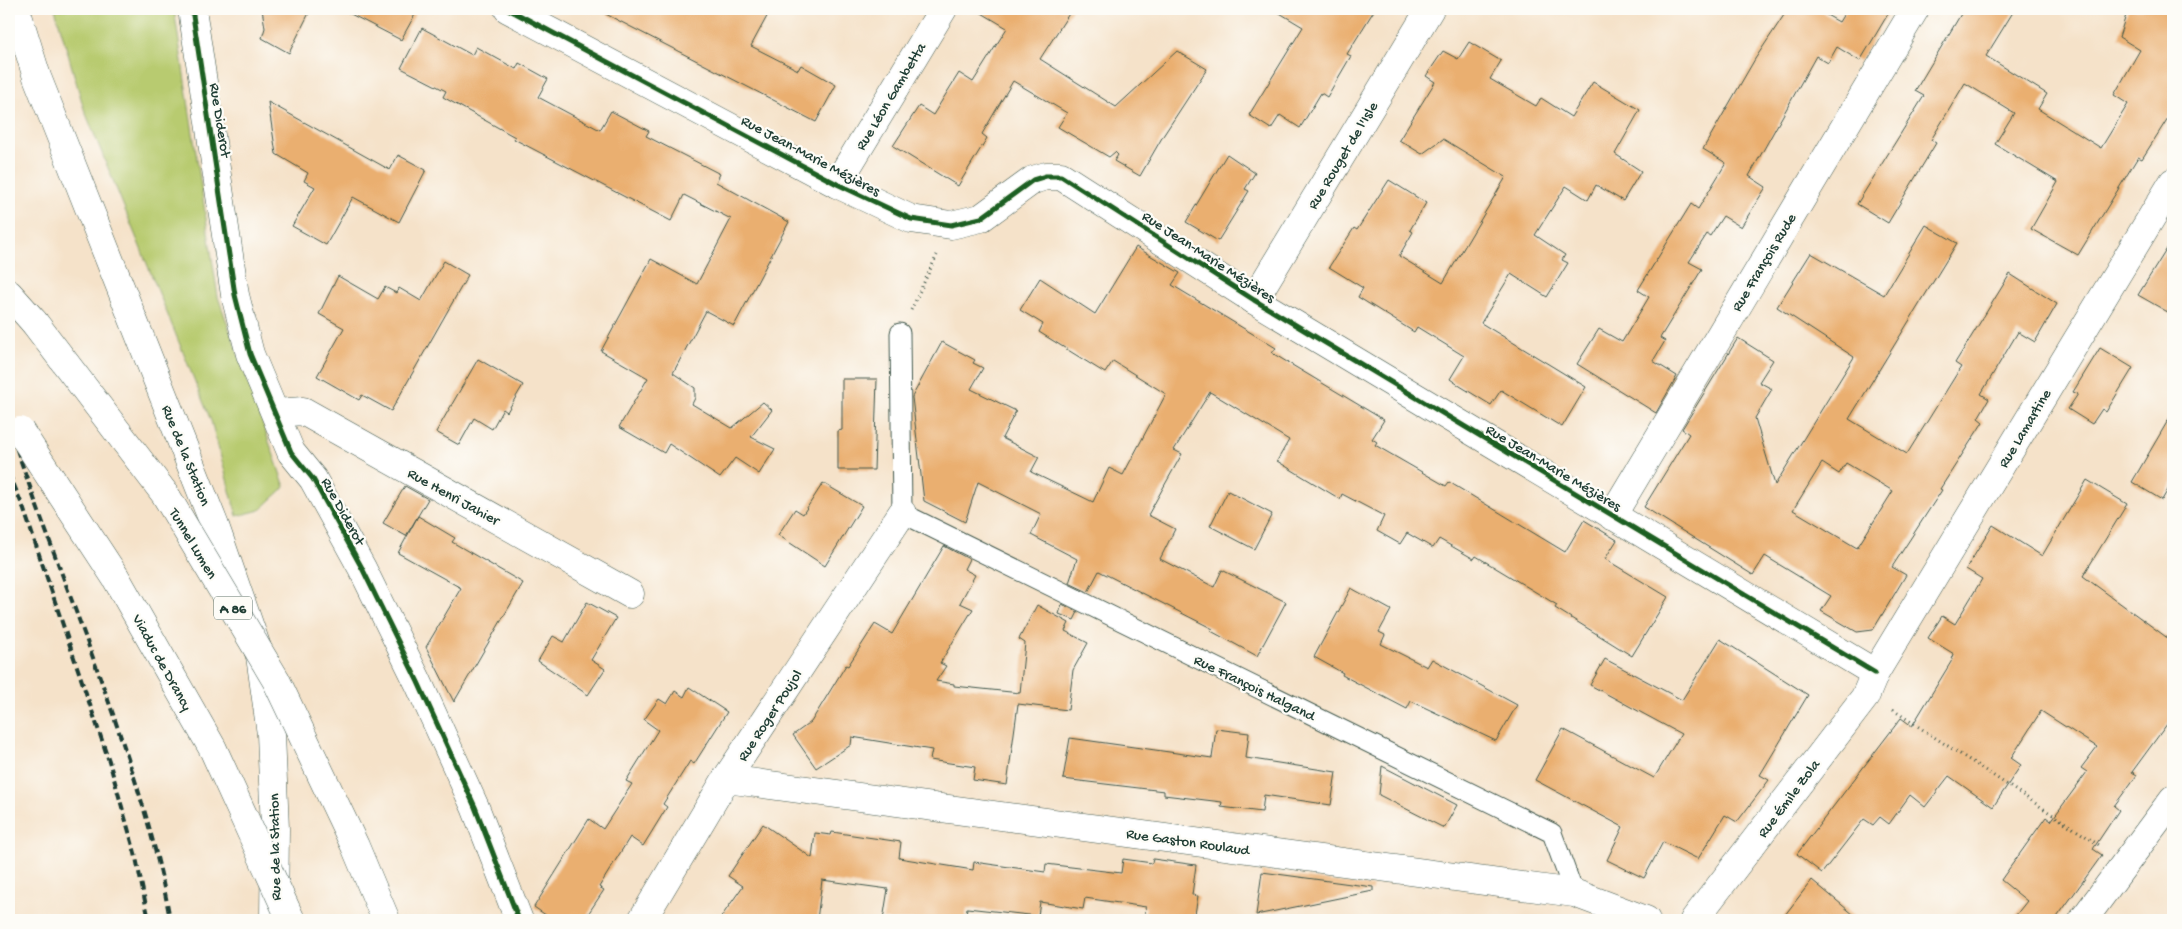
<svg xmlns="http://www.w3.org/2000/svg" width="2182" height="929" viewBox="0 0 2182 929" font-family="'Gochi Hand',sans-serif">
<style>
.green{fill:#b8cb6f;stroke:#6c8452}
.building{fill:#eaaf6f;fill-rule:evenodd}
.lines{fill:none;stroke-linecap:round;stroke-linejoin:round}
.service-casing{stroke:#3f564a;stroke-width:21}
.minor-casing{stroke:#3f564a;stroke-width:29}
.tertiary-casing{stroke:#3f564a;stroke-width:29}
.motorway-casing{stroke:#3f564a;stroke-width:29}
.path{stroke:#3f564a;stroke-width:3;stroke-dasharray:1 4;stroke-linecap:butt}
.service{stroke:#fff;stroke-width:19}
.minor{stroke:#fff;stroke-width:28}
.tertiary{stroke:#fff;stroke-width:28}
.motorway{stroke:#fff;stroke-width:28}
.rail{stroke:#1f3d34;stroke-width:4;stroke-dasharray:8 4;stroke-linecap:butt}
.motorway-bridge-casing{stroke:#3f564a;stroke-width:29;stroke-linecap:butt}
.motorway-bridge{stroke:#fff;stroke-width:28}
.cycleway-casing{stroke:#fdfcf7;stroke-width:8}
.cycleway{stroke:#1b5e20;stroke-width:5}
.labels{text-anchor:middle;stroke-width:4.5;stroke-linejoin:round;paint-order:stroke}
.shield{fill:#fdfcf7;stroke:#62766e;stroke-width:1}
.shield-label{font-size:14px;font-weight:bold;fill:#1f3d34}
.street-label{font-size:15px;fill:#1f3d34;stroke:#fdfcf7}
</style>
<rect width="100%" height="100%" fill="#fdfcf7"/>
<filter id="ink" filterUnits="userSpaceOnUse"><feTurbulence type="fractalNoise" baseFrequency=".02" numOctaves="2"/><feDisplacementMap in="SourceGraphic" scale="10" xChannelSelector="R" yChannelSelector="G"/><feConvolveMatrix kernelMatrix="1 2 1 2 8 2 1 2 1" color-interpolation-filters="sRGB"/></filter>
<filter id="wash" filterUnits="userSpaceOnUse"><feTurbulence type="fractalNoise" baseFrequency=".0096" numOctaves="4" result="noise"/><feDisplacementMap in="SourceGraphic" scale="20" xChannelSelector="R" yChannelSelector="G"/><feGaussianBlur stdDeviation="1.12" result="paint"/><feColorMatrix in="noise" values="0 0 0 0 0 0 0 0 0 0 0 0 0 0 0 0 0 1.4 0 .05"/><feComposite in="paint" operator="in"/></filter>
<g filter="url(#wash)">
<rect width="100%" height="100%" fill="#f5e2c9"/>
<polygon class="green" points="55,9 174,9 218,297 285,487 260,510 237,516 211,421 84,109"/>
<g id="blocks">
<g class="building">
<polygon points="262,9 311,9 289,53 262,38 265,28"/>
<polygon points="341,9 418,9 401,40"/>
<polygon points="596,9 771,9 751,46 798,70 801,65 836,85 816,122"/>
<polygon points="975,9 1072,9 1040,59 1116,107 1177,51 1207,69 1163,136 1140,176 1114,161 1118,155 1115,152 1109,157 1058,127 1067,113 1013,81 982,134 987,138 958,186 893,146 919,106 933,115 959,73 973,82 1007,28"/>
<polygon points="1273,9 1375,9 1347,54 1351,56 1327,97 1321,93 1300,128 1280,115 1271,129 1249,115 1303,27"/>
<polygon points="1788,9 1816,9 1839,22 1847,9 1891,9 1860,61 1837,47 1828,63 1816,56 1749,176 1766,187 1741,227 1723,216 1710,236 1707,234 1689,262 1702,269 1660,338 1665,341 1653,361 1677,376 1656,413 1577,364 1599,329 1622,342 1649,297 1638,290 1691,204 1698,209 1726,163 1703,149 1755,59"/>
<polygon points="1964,9 2015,9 1986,56 2047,94 2038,109 2101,148 2128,104 2114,95 2140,50 2119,37 2128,9 2173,9 2173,110 2142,159 2138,157 2078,255 2031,229 2058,182 1995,144 2014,113 1965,83 1931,140 1936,143 1888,223 1857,204 1924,96 1915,91"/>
<polygon points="422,28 472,55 476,47 516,69 519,63 548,79 538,97 600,130 611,111 649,131 646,136 720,174 716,182 789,222 734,326 706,311 673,373 695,388 695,398 692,404 732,428 763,402 772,410 751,437 775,449 759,474 735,458 720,478 669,444 664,453 619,427 648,378 601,351 651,259 697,284 731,219 684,195 671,221 514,139 515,137 443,97 446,91 401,68"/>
<polygon points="1469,42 1501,61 1490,79 1536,106 1541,98 1571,117 1593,82 1640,110 1615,154 1641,171 1623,201 1596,185 1588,200 1566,186 1535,235 1565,255 1562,260 1568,263 1547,297 1511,274 1481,323 1586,387 1562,427 1501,390 1491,405 1460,386 1450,379 1464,356 1417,327 1414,332 1358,297 1363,288 1329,267 1354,228 1357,230 1389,180 1426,203 1410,230 1413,232 1399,256 1443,283 1506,177 1443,139 1422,154 1399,140 1435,82 1426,76 1443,51 1458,59"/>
<polygon points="268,102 390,170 398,155 426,170 399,222 353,197 326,245 292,226 315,187 304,181 308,173 276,154"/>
<polygon points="1227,154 1255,173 1245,189 1249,191 1218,241 1186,222"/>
<path d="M1926 225 1957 243 1849 419 1907 454 1961 367 1955 363 2010 274 2057 304 2035 342 2018 332 1981 394 1989 399 1978 418 1983 422 1940 489 1942 490 1892 567 1906 575 1873 630 1857 632 1821 611 1831 596 1765 556 1753 575 1644 507 1689 434 1682 429 1738 338 1773 360 1759 382 1772 389 1755 418 1775 485 1854 357 1777 307 1811 253 1884 295ZM1822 463 1839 474 1846 463 1893 491 1857 548 1793 510Z"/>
<polygon points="2173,239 2173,315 2138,295"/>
<polygon points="1136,247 1180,273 1172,285 1276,348 1272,353 1384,420 1372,439 1377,442 1375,445 1446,486 1449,482 1565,552 1584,520 1617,540 1605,559 1668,597 1632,656 1555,608 1557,605 1476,556 1474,559 1439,539 1433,548 1407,533 1400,544 1377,531 1384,516 1342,494 1340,499 1277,461 1289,440 1210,392 1174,450 1182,454 1148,515 1175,529 1160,559 1214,587 1222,570 1286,602 1257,656 1211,631 1213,629 1099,571 1088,592 1069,583 1077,559 1031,535 1041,514 978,482 965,522 924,501 912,397 942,342 975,360 973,363 983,368 971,389 1016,411 1002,438 1039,457 1031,472 1093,502 1109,468 1123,475 1166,394 1113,361 1105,373 1039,332 1043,324 1020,310 1040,278 1095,314"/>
<polygon points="444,261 468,275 391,411 362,395 359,400 317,376 344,328 319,314 338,276 378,299 385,287 396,293 399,288 421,301"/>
<polygon points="2100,348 2133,368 2106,412 2102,409 2092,424 2068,409 2078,394 2073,392"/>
<polygon points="478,359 523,385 507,412 503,409 492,429 474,418 459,445 436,432"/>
<polygon points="842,379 877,379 874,470 838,470 838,431 842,430"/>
<polygon points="2173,412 2173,481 2162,500 2132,482"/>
<polygon points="2087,480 2127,504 2083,576 2173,642 2173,716 2132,772 2137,775 2114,806 2119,810 2093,849 2102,855 2055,920 2012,920 2027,901 2001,880 2046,817 2051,821 2087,772 2081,768 2097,747 2041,711 2011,758 2021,765 1993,807 1949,776 1925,807 1910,795 1889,824 1880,817 1873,825 1864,819 1822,873 1797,854 1901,718 1912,726 1951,662 1954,654 1928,638 1942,616 1955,624 1982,579 1966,569 1993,525 2042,556"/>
<polygon points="823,483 862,506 825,566 778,535 795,509 803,514"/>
<polygon points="405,486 428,499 406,536 383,523"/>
<polygon points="1228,491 1272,514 1254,549 1210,526"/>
<polygon points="418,516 455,538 452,542 523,583 454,702 426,647 461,588 398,553"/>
<polygon points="944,546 969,559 964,569 975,575 960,603 973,609 940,663 946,666 936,681 954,684 954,686 1020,693 1025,643 1019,639 1037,605 1069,623 1065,631 1088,643 1073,670 1068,710 1018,704 1007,785 973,780 975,767 930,760 932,750 852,737 851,745 816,768 793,735 811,722 846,665 848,666 875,624 892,634"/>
<polygon points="1351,588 1391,610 1379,632 1385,635 1381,644 1427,667 1432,659 1517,705 1496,741 1411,701 1407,709 1342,675 1343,673 1314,657"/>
<polygon points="587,602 616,618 591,660 605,669 588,695 538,661 553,636 564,642"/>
<polygon points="1062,604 1078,612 1074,620 1059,614"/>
<polygon points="1720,639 1808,695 1760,775 1769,780 1737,822 1725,815 1698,859 1663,842 1644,878 1607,860 1623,827 1535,780 1563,729 1654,778 1681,734 1590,685 1605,659 1682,700"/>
<polygon points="689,687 727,712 694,764 690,761 663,804 667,807 643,846 630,837 599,887 604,890 584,920 553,920 534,907 589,819 603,829 632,784 626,781 658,730 644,720 659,699 667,704 675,691 684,697"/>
<polygon points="1216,729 1249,733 1246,758 1336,772 1331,805 1264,795 1262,812 1221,807 1222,802 1164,795 1164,791 1063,779 1070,738 1212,758"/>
<polygon points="1382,766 1457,805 1444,828 1379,795"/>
<polygon points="763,824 812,858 815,833 831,835 832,832 901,842 899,858 973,870 974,862 1045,872 1046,864 1121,873 1123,859 1152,863 1153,859 1196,865 1192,895 1198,896 1194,920 1144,920 1146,907 1085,898 1083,909 1040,902 1038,916 967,908 965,920 883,920 888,889 822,880 817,920 719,920 743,886 728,876"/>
<polygon points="1262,872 1373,887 1373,891 1256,915"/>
<polygon points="1812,880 1860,920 1781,920"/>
</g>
</g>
</g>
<g filter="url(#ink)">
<use href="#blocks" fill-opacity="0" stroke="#3f564a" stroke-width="1"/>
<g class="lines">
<g class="service-casing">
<polyline id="service" points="900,333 902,513 1552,833 1574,893"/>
</g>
<g class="minor-casing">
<g id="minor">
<polyline points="508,9 837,184 911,219 951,225 981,218 1033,180 1046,176 1061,176 1254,300 1875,673"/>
<polyline points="837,184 943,9"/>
<polyline points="1254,300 1430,9"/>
<polyline points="276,413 303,411 630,594"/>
<polyline points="1612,516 1915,9"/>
<polyline points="726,779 1574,893 1646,920"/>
<polyline points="642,920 726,779 902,513"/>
<polyline points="1694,920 1865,697 1875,673 2173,182"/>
<polyline points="2083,920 2173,799"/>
</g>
</g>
<g class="tertiary-casing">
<g id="tertiary">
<polyline points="16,9 37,77 215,526 260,656 271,734 275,829 274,920"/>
<polyline points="192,9 235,295 250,354 291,452 313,479 362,568 418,682 475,807 519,920"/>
</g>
</g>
<g class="motorway-casing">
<polyline id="motorway" points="9,294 34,322"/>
</g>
<g class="path">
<polyline points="911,310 937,255"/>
<polyline points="1893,710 2099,845"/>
</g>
<use href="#service" class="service"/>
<use href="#minor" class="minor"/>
<use href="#tertiary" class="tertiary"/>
<use href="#motorway" class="motorway"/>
<g class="rail">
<path d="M9 426C42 526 82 623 116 723 138 787 159 853 170 920"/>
<polyline points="9,473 23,507 109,761 135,853 149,920"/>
</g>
<g class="motorway-bridge-casing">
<g id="motorway-bridge">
<polyline points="34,322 165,494 276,680 355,846 386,920"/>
<polyline points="20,431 116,578 213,749 291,920"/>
</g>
</g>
<use href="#motorway-bridge" class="motorway-bridge"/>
<g class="cycleway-casing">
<g id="cycleway">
<polyline points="192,9 235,295 250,354 291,452 313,479 362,568 418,682 475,807 519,920"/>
<polyline points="508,9 837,184 911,219 951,225 981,218 1033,180 1046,176 1061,176 1254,300 1875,673"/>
</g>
</g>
<use href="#cycleway" class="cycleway"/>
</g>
</g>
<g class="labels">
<rect class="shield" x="214" y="596.5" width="38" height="23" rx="4"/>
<g class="shield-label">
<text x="233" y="613">A 86</text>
</g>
<g class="street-label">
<text transform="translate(890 96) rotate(-59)" y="5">Rue Léon Gambetta</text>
<text transform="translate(221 120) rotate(81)" y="5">Rue Diderot</text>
<text transform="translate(811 155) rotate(28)" y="5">Rue Jean-Marie Mézières</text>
<text transform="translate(1342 155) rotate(-59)" y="5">Rue Rouget de l'Isle</text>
<text transform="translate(1209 256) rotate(33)" y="5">Rue Jean-Marie Mézières</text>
<text transform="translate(1763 262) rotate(-59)" y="5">Rue François Rude</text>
<text transform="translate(2024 428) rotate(-59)" y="5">Rue Lamartine</text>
<text transform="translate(187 455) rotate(68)" y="5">Rue de la Station</text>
<text transform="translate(1554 467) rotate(31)" y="5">Rue Jean-Marie Mézières</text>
<text transform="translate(454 496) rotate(29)" y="5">Rue Henri Jahier</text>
<text transform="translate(344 511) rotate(61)" y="5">Rue Diderot</text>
<text transform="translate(194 543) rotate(59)" y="5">Tunnel Lumen</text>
<text transform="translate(163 662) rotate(61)" y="5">Viaduc de Drancy</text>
<text transform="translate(1255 687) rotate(26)" y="5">Rue François Halgand</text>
<text transform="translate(769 715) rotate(-57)" y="5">Rue Roger Poujol</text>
<text transform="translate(1788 798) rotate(-53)" y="5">Rue Émile Zola</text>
<text transform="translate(1188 841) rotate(8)" y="5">Rue Gaston Roulaud</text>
<text transform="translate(274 847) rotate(-91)" y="5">Rue de la Station</text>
</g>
</g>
<rect width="2182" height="929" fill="none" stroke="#fdfcf7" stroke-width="30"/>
</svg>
